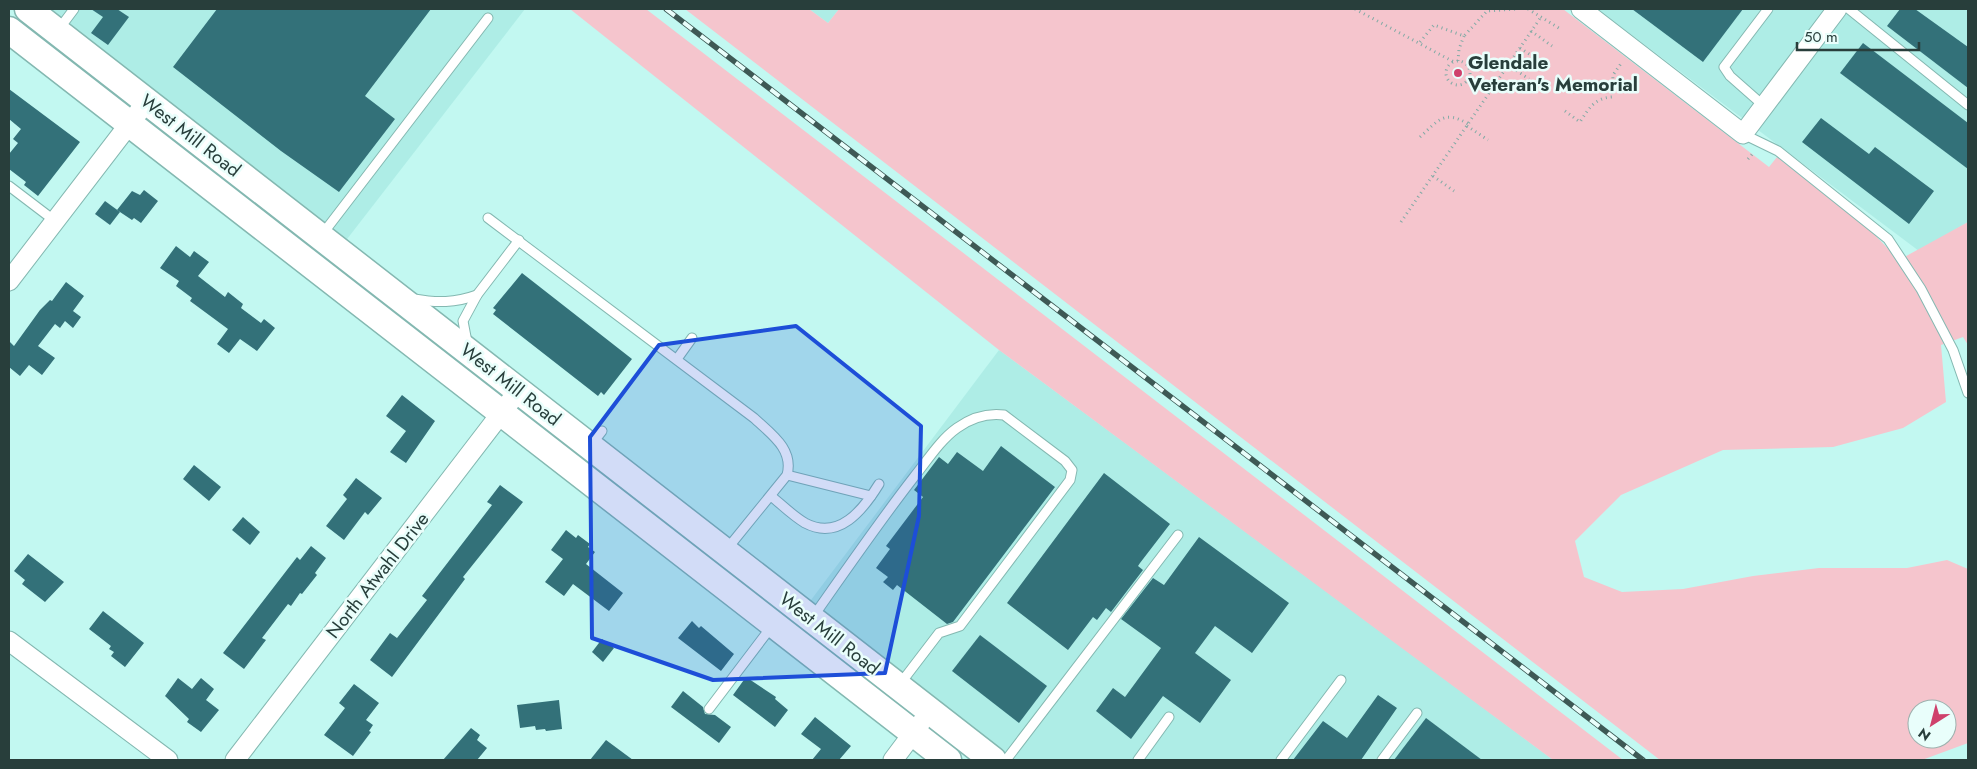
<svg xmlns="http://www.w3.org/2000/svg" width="1977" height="769" viewBox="0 0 1977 769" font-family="Jost,sans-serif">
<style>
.built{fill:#aeede6}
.green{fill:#f5c5cd;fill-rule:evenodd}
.building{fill:#337179}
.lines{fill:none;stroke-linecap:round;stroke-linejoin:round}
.service-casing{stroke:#84b8b1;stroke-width:11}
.minor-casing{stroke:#84b8b1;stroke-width:21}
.secondary-casing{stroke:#84b8b1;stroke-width:29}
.path{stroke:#81aaa5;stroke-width:3;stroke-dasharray:1 4;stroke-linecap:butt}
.service{stroke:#fff;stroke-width:9}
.minor{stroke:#fff;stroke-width:19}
.secondary{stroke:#fff;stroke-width:26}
.rail-casing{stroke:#3e5955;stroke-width:5.5}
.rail{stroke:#e9fefb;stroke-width:4;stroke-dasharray:11;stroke-linecap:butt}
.marked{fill:#1d4ed8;fill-opacity:0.2;stroke:#1d4ed8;stroke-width:4;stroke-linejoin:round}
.poi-dot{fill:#cf416c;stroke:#e9fefb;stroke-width:2}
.labels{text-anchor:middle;stroke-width:5;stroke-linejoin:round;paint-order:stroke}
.poi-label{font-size:19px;font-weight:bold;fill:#283e3b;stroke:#e9fefb;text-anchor:start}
.street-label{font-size:19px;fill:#283e3b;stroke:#e9fefb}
</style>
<rect width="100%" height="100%" fill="#c2f8f1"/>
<g class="built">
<polygon points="40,9 525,9 344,243"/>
<polygon points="809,9 839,9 828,23"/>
<polygon points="1597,9 1968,9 1968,222 1919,251"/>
<polygon points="999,350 1427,666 1553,760 1009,760 808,604"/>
</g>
<g class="green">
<polygon points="570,9 646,9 1623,760 1553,760 999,350"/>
<path d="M685 9H809L828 23 839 9H1563L1769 167 1777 157 1872 232 1899 260 1968 222V345L1963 337 1941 345 1946 402 1903 428 1833 447 1723 450 1621 495 1575 541 1584 577 1622 592 1683 589 1753 576 1819 568H1907L1947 560 1968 569V743L1922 760H1660ZM1917 709H1947V739H1917Z"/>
</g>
<g class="building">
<polygon points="91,9 117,9 129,17 108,45 91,33 103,17"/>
<polygon points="217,9 431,9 365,96 395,119 339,192 281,151 173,67"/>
<polygon points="1632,9 1743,9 1703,62"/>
<polygon points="1900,9 1915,9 1968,47 1968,88 1887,26"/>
<polygon points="1863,43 1968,123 1968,169 1840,73"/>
<polygon points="9,89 80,142 38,196 24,185 26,182 9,169 9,154 18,143 13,139 21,129 9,119"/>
<polygon points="1821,118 1869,154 1875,147 1934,191 1909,224 1802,142"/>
<polygon points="144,190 158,201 141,223 134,218 132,220 117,210 132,191 140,195"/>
<polygon points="105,201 120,212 110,225 95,214"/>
<polygon points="176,246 190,257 194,251 209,262 198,276 225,297 228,292 243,304 241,308 261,323 264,319 275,328 257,351 240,339 229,353 217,344 228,329 190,301 192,298 176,286 179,281 160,268"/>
<polygon points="522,273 632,359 604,395 601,392 598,396 493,314 496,310 493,308"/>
<polygon points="66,282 84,296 73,311 81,317 73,328 65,321 60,328 55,324 38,346 55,358 42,375 29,365 20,376 9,367 9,341 14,346 40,310 50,300 52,301"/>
<polygon points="402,395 435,421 406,463 390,452 406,431 386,416"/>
<polygon points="1001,446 1055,487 953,622 947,624 897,585 893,590 883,582 888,577 876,568 890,549 886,546 923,497 914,490 939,457 948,464 957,452 983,471"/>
<polygon points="194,465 221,487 209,501 183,479"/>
<polygon points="1104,473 1170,524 1140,563 1138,566 1143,570 1111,612 1106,608 1097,620 1093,617 1068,650 1007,603"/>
<polygon points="356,478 382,498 368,515 365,512 344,540 326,526 347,499 343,495"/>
<polygon points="500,485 523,502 463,577 465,579 392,677 370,660 390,633 397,638 427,600 422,596 492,505 487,502"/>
<polygon points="243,517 260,532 250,545 232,530"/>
<polygon points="566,530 576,538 578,535 590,544 588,547 595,552 586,564 623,593 609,611 573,584 564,596 545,582 563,559 551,550"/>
<polygon points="1199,537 1289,603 1252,653 1215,626 1195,653 1231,680 1200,723 1163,696 1131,739 1096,711 1113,688 1125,697 1161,648 1121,619 1153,578 1164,585"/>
<polygon points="311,546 326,558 315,573 317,575 302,594 300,593 291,606 288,604 262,638 266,640 244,669 223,653 297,557 300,560"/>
<polygon points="28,554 64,582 45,602 22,584 25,580 14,571"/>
<polygon points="103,611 144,643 125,667 111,656 114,652 109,649 111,646 89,629"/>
<polygon points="692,621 699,628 701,626 734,654 721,671 678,638"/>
<polygon points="980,635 1047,686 1019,723 952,671"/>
<polygon points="602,639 614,648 603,662 592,652"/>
<polygon points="746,677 776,697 775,699 788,710 775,727 733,695"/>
<polygon points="178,678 192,689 201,678 214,689 206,700 219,710 201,732 187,722 189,719 165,696"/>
<polygon points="354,684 379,703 366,720 373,725 369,731 371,732 353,756 324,735 345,708 339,703"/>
<polygon points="683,691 703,707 705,714 715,715 731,727 719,743 671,707"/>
<polygon points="1378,695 1397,708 1361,760 1293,760 1323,721 1347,738"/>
<polygon points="559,700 562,729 546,731 545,729 536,730 535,726 520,728 517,705"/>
<polygon points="815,717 851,746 839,760 812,760 821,749 801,734"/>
<polygon points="1426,718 1482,760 1394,760"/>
<polygon points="471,728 480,735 477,740 487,748 477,760 443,760"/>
<polygon points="606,740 633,760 590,760"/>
</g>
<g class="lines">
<g class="service-casing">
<g id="service">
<polyline points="1849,9 1968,105"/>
<polyline points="59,29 74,9"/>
<polyline points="1764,106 1730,76 1724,67 1768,9"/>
<polyline points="1743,134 1778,151 1888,239 1921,289 1953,350 1968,393"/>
<polyline points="9,186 55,221"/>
<path d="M488 218 754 418C771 434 794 449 787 475L727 549"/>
<polyline points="321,236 488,18"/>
<path d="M414 299C437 303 455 303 477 295"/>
<polyline points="467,342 463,321 477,295 519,240"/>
<polyline points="677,359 692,338"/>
<polyline points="591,445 602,431"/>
<polyline points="787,475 871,496"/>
<path d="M771 496C782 505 793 516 805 523 839 541 863 510 879 484"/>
<path d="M813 617C846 570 879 522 914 477 927 461 940 440 957 428 971 418 988 413 1004 415L1065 461 1072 470 1070 480 960 626 939 633 900 684"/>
<polyline points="709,709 772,626"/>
<polyline points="1006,760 1178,535"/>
<polyline points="1138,760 1169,717"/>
<polyline points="1281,760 1341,680"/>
<polyline points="1382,760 1417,713"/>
</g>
</g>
<g class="minor-casing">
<g id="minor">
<polyline points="1581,9 1743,134 1837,9"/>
<polyline points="9,281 147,101"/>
<polyline points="9,641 168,760"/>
<polyline points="235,760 519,390"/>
<polyline points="893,760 920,724"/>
</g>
</g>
<g class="secondary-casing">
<g id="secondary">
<polyline points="28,9 993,760"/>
<polyline points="9,30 948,760"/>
</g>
</g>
<g class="path">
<polyline points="1355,9 1454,62"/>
<polyline points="1528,9 1562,30"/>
<polyline points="1531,31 1552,46"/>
<polyline points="1420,42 1434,25 1464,36 1487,11 1516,9"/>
<polyline points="1520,48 1541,62"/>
<circle cx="1458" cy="73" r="12"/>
<polyline points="1458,61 1459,49 1464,36"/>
<polyline points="1508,65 1529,79"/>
<path d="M1565 111 1580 122C1589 108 1595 98 1612 97L1613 75 1622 62"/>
<polyline points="1467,126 1488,140"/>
<path d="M1420 137C1438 121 1444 109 1468 124"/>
<polyline points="1748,159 1754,152"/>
<polyline points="1433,176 1454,191"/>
<polyline points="1401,222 1541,17"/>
</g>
<use href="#service" class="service"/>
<use href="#minor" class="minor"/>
<use href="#secondary" class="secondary"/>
<g class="rail-casing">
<polyline id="rail" points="666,9 1643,760"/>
</g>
<use href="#rail" class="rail"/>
</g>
<path class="marked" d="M796 326 921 426 919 516 885 673 713 680 592 638 590 437 659 345Z"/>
<circle class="poi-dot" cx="1458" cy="73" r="5"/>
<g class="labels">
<g class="poi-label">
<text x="1468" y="69">Glendale<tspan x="1468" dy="22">Veteran's Memorial</tspan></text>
</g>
<g class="street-label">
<text transform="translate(191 135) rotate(38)" y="7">West Mill Road</text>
<text transform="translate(511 384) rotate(38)" y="7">West Mill Road</text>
<text transform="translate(377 575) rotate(-52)" y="7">North Atwahl Drive</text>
<text transform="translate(830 633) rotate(38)" y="7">West Mill Road</text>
</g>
</g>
<rect width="1977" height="769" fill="none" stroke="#283e3b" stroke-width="20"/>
<g transform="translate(1932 724) rotate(216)"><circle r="24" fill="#e9fefb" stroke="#9cb1ae"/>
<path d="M0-4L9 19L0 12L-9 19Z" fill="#cf416c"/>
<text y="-8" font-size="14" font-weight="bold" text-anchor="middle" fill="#283e3b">N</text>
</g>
<path d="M1797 42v8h122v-8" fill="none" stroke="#283e3b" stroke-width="2.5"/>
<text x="1804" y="42" font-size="15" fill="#283e3b" stroke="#e9fefb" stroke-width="4" paint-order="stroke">50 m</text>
</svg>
